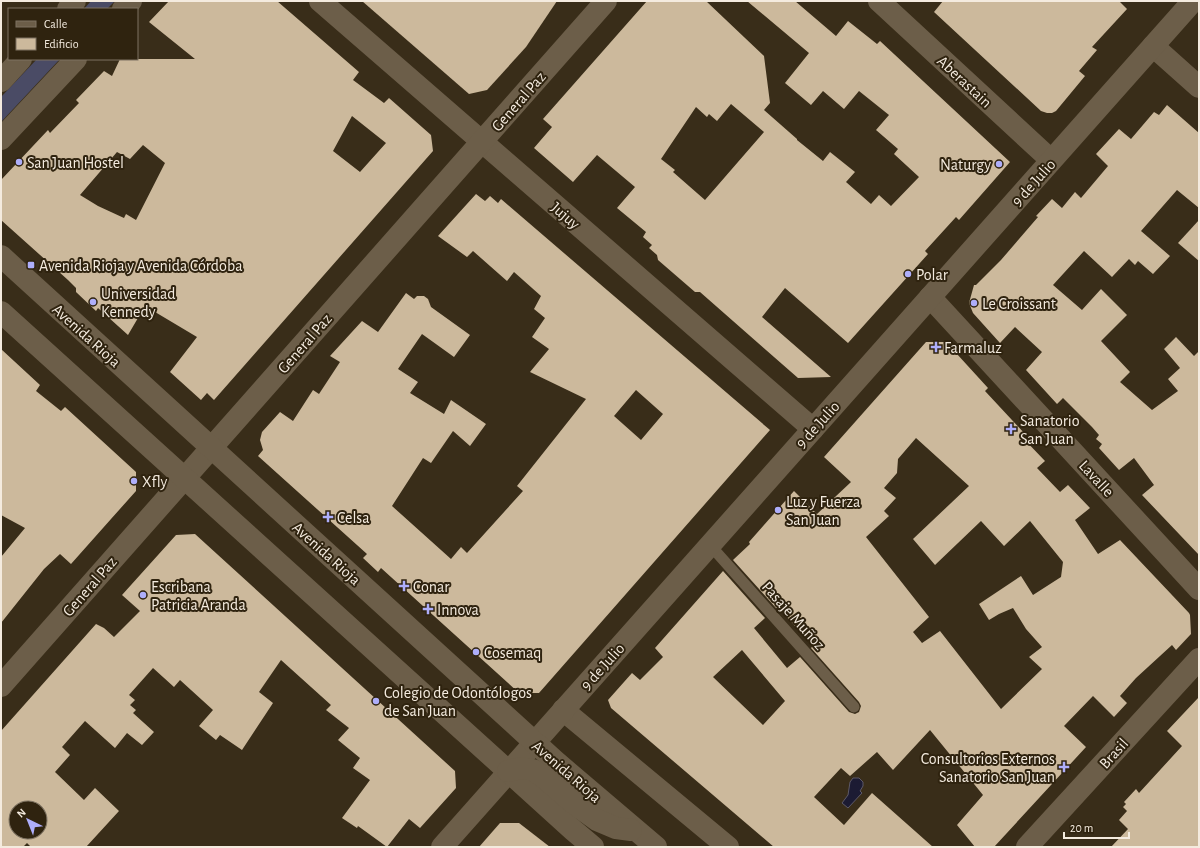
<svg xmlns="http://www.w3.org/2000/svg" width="1200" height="848" viewBox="0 0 1200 848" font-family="'Alegreya Sans',sans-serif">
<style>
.green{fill:#4a4b65}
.water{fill:#1c1b33;stroke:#5d5967}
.building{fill:#ccb99c;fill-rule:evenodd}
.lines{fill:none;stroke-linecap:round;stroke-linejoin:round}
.lane{stroke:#6c5e49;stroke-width:11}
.street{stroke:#6c5e49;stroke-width:22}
.secondary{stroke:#6c5e49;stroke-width:22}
.poi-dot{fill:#aeaefa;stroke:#2f230f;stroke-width:1.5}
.labels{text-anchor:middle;stroke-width:4;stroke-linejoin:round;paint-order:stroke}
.street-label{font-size:16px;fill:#f4ebdf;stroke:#2f230f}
.poi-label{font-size:16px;fill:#f4ebdf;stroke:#2f230f;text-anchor:start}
</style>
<rect width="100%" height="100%" fill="#392d19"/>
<g class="green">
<polygon points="91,1 115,1 107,9 84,9"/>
<polygon points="37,59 60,59 1,122 1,97"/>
</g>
<polygon class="water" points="853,778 859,778 863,782 863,786 860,791 862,793 848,808 842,803 848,795 850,782"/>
<g class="building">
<path d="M169 1H277L359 72 353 80 384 103 389 98 431 135 433 151 214 400 207 393 201 400 170 372 197 337 145 306 128 335 98 308 96 311 76 292V288L68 280 1 220V180L48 130 50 133 79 103 76 100 104 71 112 76 120 59H195L149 22ZM352 116 386 143 360 172 333 151ZM143 145 165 163 136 220 126 214 124 218 98 206 80 195 117 152 130 159Z"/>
<polygon points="362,1 557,1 526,47 487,90 469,94"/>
<path d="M647 1H706L764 56 770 103 764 110 797 139V140L823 161 830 152 855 172 846 182 871 204 879 195 891 206 919 177 894 154 898 149 876 130 889 115 859 91 844 109 823 91 811 105 785 83 809 53 747 1H795L836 36 848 21 877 44 880 41 1010 162 959 220 956 217 925 251 928 254 848 343 785 288 762 317 831 377 798 378 700 292H695L658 260 657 255 649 248 652 245 643 237 646 232 617 208 635 187 597 155 573 182 534 148 552 127 543 119ZM731 104 764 132 705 200 673 172 675 170 661 159 696 107 707 117 709 114 717 121Z"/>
<polygon points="943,1 1119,1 1127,9 1092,47 1097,50 1079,71 1085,76 1056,111 1052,113 1047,113 1041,111 934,12"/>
<polygon points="1167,105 1199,133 1199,208 1177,190 1141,231 1170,256 1153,274 1138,261 1135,265 1129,259 1112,277 1084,251 1053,285 1082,310 1101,289 1127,315 1101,341 1130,372 1120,382 1152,410 1178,391 1168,379 1180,368 1164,349 1176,337 1194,356 1199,351 1199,555 1142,495 1154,485 1134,458 1119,470 1099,448 1102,444 1096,439 1099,435 1092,427 1063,398 1057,404 1026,370 1042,352 1015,327 1000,343 973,313 969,303 974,285 976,285 1001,260 1038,217 1036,216 1052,199 1062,208 1075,192 1081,198 1108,166 1096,154 1119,129 1131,139 1154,112 1159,115"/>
<path d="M476 194 485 201 490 196 498 203 501 199 770 430 539 693H519L381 568 378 572 363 558 367 554 258 456 263 450 260 440 262 432 280 412 293 421 313 390 319 394 340 362 330 356 362 321 378 332 406 293 414 299 417 296H424L428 299 431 307 470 335 454 357 422 334 398 369 418 382 410 393 444 414 451 400 486 424 470 446 453 431 431 463 423 458 392 506 451 559 461 547 467 553 523 491 517 486 586 399 530 372 549 349 532 337 545 318 534 309 541 296 514 272 507 281 473 251 467 257 438 236ZM636 390 663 414 641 440 614 416Z"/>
<polygon points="1199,220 1199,261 1178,243"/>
<path d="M926 342H946L988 388 985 391 1025 434 1022 437 1045 461 1037 468 1060 492 1068 485 1090 508 1075 520 1098 554 1120 540 1189 613 1190 615 1191 634 1176 650 1172 645 1136 678 1120 696 1127 703 1114 717 1093 696 1064 726 1086 747 994 847H975L957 825 983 795 930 730 893 770 877 752 850 776 841 768 814 797 844 825 872 793 933 847H774L611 708 608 700 632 673 640 680 663 657 655 648 723 571 765 618 754 628 787 668 800 657 849 712 855 714 859 712 861 706 859 702 811 648 813 646 778 607 776 608 733 560 750 544 749 542 794 491 817 514 851 482 824 457ZM916 438 969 486 913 539 935 565 981 521 1004 546 1030 521 1063 562 1061 577 1033 595 1021 576 979 604 989 620 999 614 1013 608 1026 629 1042 647 1029 657 1042 669 1001 709 940 631 922 643 913 632 929 617 866 537 889 516 884 511 896 498 884 488 897 473 898 459ZM742 650 785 701 763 725 713 677Z"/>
<polygon points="1,349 40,385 36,391 61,411 65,407 136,472 136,491 111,519 71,564 60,554 44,569 1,623 1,557 25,528 1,515"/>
<path d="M195 534 455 771 456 788 420 828 409 819 387 847 358 826 357 828 342 818 370 780 353 768 360 758 338 740 349 728 326 710 331 705 281 660 259 692 273 703 242 750 220 735 216 740 199 726 213 710 180 680 174 687 153 668 129 695 135 700 130 705 136 710 133 713 154 732 142 745 127 733 115 748 85 721 62 747 70 755 55 772 84 800 95 788 119 811 86 847H31L27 843 23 847H1V731L96 624 104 628 114 637 140 611 122 595 176 535ZM16 808H40V832H16Z"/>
<polygon points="1199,697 1199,847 1111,847 1128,829 1119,820 1127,811 1123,807 1126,804 1124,802 1136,789 1139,793 1182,746 1167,731"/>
<polygon points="500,823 519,823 550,847 479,847"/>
</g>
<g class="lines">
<polyline class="lane" points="710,545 854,707"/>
<g class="street">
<polyline points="320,1 813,429"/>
<polyline points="879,1 1051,160"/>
<polyline points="1153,46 1199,87"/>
<polyline points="930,297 1199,589"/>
<polyline points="1,686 606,1"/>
<polyline points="563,710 728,847"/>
<polyline points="442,847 1193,1"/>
<polyline points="1027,847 1199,659"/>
</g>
<g class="secondary">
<polyline points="68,9 75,1"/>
<polyline points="123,9 131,1"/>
<polyline points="1,81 21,59"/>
<polyline points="1,139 76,59"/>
<polyline points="1,256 555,761 656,847"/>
<polyline points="1,312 573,830 593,847"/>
<polyline points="508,771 521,768 533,770 542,776 572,802 597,820 616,828 631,830"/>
</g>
</g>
<g class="poi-dot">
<circle cx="19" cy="162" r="4"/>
<circle cx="999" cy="164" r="4"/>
<rect x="27" y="261" width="8" height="8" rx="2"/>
<circle cx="908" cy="274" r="4"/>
<circle cx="93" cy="302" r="4"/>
<circle cx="974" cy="303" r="4"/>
<path d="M934 341h4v4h4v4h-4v4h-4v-4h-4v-4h4z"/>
<path d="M1009 423h4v4h4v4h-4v4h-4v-4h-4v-4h4z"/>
<circle cx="134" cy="481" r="4"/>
<circle cx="778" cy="510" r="4"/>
<path d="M326 511h4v4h4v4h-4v4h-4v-4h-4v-4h4z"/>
<path d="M402 580h4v4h4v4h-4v4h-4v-4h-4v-4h4z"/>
<circle cx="143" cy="595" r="4"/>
<path d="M426 603h4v4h4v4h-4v4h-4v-4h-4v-4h4z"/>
<circle cx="476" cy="652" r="4"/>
<circle cx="376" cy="701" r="4"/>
<path d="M1062 761h4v4h4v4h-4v4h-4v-4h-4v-4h4z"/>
</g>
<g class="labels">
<g class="street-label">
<text transform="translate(965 81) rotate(43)" y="6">Aberastain</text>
<text transform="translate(518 101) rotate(-49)" y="6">General Paz</text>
<text transform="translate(1033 182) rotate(-48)" y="6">9 de Julio</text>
<text transform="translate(566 215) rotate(41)" y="6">Jujuy</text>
<text transform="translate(87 335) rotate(42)" y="6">Avenida Rioja</text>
<text transform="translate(304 343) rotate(-49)" y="6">General Paz</text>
<text transform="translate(817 424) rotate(-48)" y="6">9 de Julio</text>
<text transform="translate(1097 478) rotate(47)" y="6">Lavalle</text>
<text transform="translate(327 553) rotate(42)" y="6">Avenida Rioja</text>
<text transform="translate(89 586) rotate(-49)" y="6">General Paz</text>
<text transform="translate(794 615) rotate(48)" y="6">Pasaje Muñoz</text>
<text transform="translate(602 666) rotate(-48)" y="6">9 de Julio</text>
<text transform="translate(1113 753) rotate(-48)" y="6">Brasil</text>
<text transform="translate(567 771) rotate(41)" y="6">Avenida Rioja</text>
</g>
<g class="poi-label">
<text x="27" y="168">San Juan Hostel</text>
<text x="991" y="170" text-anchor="end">Naturgy</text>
<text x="39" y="271">Avenida Rioja y Avenida Córdoba</text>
<text x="916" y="280">Polar</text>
<text x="101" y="299">Universidad<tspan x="101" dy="18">Kennedy</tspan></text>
<text x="982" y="309">Le Croissant</text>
<text x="944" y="353">Farmaluz</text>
<text x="1020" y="426">Sanatorio<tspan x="1020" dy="18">San Juan</tspan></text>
<text x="142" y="487">Xfly</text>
<text x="786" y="507">Luz y Fuerza<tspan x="786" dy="18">San Juan</tspan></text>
<text x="337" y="523">Celsa</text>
<text x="151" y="592">Escribana<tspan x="151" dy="18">Patricia Aranda</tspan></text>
<text x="413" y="592">Conar</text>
<text x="437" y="615">Innova</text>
<text x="484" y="658">Cosemaq</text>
<text x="384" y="698">Colegio de Odontólogos<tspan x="384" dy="18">de San Juan</tspan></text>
<text x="1055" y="764" text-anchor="end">Consultorios Externos<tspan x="1055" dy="18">Sanatorio San Juan</tspan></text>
</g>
</g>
<rect width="1200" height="848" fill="none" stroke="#f4ebdf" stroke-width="4"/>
<rect x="8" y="8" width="130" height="52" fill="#2f230f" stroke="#7e7362"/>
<rect x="16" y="21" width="20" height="6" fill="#6c5e49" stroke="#7e7362"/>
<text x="44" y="28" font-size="12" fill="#f4ebdf">Calle</text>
<rect x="16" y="38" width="20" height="12" fill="#ccb99c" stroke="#7e7362"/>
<text x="44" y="48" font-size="12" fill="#f4ebdf">Edificio</text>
<g transform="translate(28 820) rotate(317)"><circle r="19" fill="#2f230f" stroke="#7e7362"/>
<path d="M0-3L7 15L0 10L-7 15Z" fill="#aeaefa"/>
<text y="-6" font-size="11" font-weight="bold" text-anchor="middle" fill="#f4ebdf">N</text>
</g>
<path d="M1064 832v6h65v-6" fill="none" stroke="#f4ebdf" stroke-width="2"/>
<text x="1070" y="832" font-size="12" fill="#f4ebdf" stroke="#2f230f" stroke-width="3" paint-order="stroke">20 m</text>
</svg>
